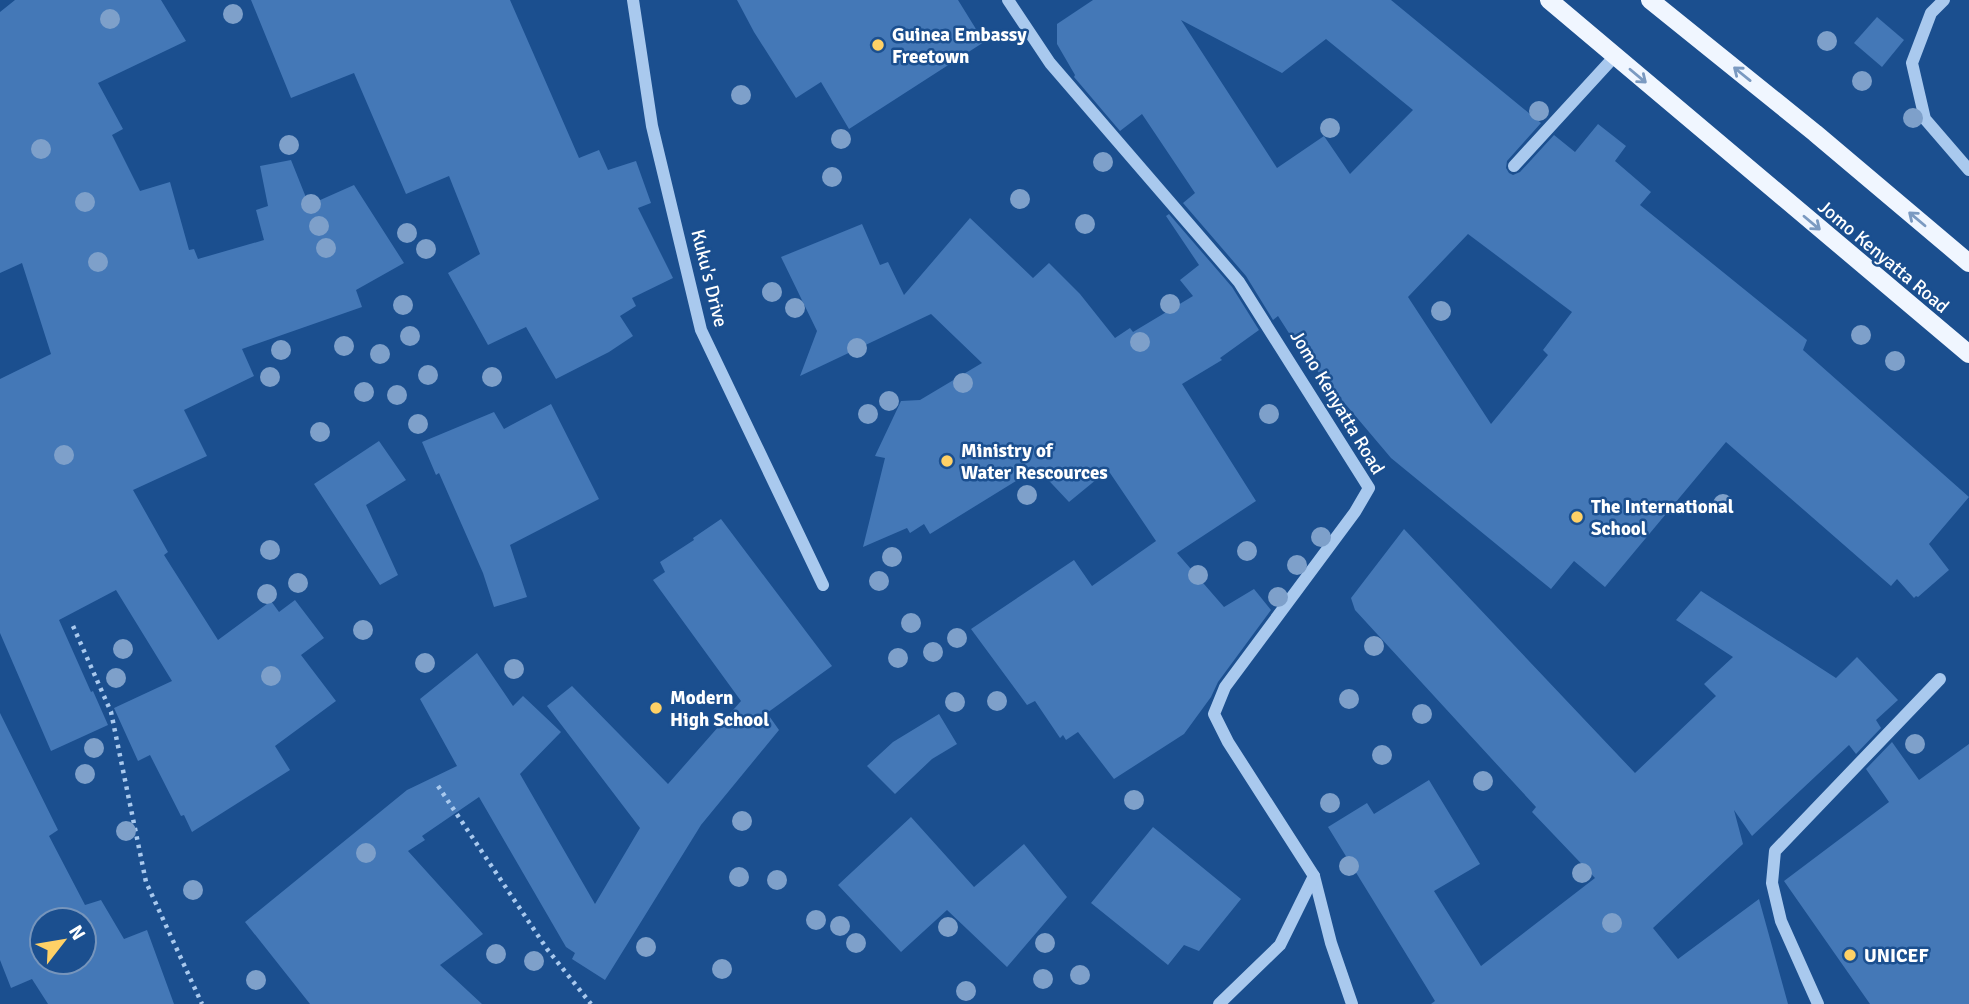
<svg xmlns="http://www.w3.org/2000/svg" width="1969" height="1004" viewBox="0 0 1969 1004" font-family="Signika,sans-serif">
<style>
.building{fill:#4478b7;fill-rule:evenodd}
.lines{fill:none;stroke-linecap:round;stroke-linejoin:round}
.path{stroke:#a9c9ee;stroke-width:4.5;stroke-dasharray:3.5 5;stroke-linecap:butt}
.minor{stroke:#a9c9ee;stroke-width:12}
.major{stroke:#f0f6ff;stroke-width:18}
.tree{fill:#7ea0ca}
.oneway{stroke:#7b9ac1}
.poi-dot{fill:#ffd166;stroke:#1b4f8f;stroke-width:2.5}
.labels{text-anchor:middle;stroke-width:5;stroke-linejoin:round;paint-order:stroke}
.poi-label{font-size:19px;font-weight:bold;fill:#fff;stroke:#1b4f8f;text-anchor:start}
.street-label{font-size:19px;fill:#fff;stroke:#1b4f8f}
</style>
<rect width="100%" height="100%" fill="#1b4f8f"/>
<g class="building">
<polygon points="15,0 161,0 186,41 98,83 123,129 112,135 140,191 170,182 189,250 194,249 198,259 264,240 256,210 268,206 260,166 291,160 309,205 354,185 404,263 356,290 362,307 242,349 254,376 184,410 207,456 133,490 168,552 164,555 218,640 271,601 279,612 295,600 324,638 301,655 336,701 275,746 290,770 192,832 184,815 181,816 150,755 138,761 114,708 172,681 116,590 59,620 91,692 93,691 108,725 51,751 0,633 0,379 51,354 22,263 0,273 0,12"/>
<polygon points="251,0 510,0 579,158 599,150 608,170 636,161 651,203 638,208 673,278 632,298 636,306 620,316 633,336 609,352 556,379 526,327 488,345 448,273 480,254 449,176 406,194 354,73 291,98"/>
<polygon points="737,0 958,0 984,42 849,129 821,82 796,98 754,32"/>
<path d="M1093 0H1391L1541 123 1507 161 1506 168 1509 173 1513 175 1520 172 1554 135 1575 152 1598 124 1626 146 1615 161 1651 192 1640 205 1807 340 1803 350 1969 497 1929 544 1949 570 1918 597 1916 596 1914 598 1897 579 1891 586 1726 442 1605 587 1574 561 1551 589 1391 458 1314 367 1312 369 1278 316 1273 320 1246 276 1183 203 1195 193 1142 114 1120 131 1074 77 1075 75 1057 44V24ZM1181 20 1282 73 1326 39 1413 110 1350 174 1324 136 1277 168ZM1468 234 1572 312 1543 350 1548 355 1491 424 1408 297Z"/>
<polygon points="1877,17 1904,40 1882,67 1854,43"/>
<polygon points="1169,214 1232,287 1259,330 1220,358 1222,360 1182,384 1256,501 1177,553 1224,607 1254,589 1271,610 1218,682 1211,697 1184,734 1114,779 1078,732 1066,740 1063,735 1060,738 1035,701 1027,705 971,629 1074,560 1092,586 1156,541 1108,470 1069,502 1037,468 930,534 924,524 910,533 907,528 863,547 885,458 875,456 901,401 920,400 982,363 931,314 800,376 817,331 781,257 862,224 880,265 888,262 904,295 970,218 1033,278 1049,263 1080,294 1115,338 1130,328 1133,332 1193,296 1180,280 1199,265 1166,216"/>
<polygon points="551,404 599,499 510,545 527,597 494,607 483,573 439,473 436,475 422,442 494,412 504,429"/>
<polygon points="379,441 406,480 366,505 398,575 380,585 314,484"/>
<polygon points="721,519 832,666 767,713 779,730 701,825 605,980 572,959 575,953 566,947 479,797 422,836 425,840 408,851 483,934 440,965 482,1004 310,1004 245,922 407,790 457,766 420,699 477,653 513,706 523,696 561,732 520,774 595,904 640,828 547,706 572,686 668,784 741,701 653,580 665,572 660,562 694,540 693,538"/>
<polygon points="1404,529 1635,773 1716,696 1704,684 1733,657 1676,620 1701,591 1836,678 1857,657 1898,700 1876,720 1881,728 1856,754 1849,745 1752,836 1734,810 1743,844 1653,928 1678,959 1759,899 1788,1004 1431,1004 1435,1001 1328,827 1367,803 1374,814 1429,780 1480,864 1434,891 1481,966 1595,878 1532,812 1536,807 1355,610 1351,598"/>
<path d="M0 713 58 830 49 836 85 905 101 900 124 939 147 930 174 1004H48L32 979 11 988 0 960ZM42 920H84V962H42Z"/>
<polygon points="939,714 957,744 932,759 895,794 867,766 893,742"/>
<polygon points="1892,742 1919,780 1969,744 1969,1004 1870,1004 1784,881 1889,802 1866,769"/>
<polygon points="911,817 974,887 1024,844 1067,897 1007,967 947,910 901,952 838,885"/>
<polygon points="1153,827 1241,899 1199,951 1184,945 1168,965 1091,903"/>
</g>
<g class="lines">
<g class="path">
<polyline points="73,626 111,712 146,882 202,1004"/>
<polyline points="438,786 547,949 591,1004"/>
</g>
<g class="minor">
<polyline points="633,0 652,126 701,330 823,585"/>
<polyline points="1008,0 1050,63 1239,282 1369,488 1355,512 1225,687 1214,714 1228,742 1314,876 1331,943 1352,1004"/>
<polyline points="1944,0 1931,13 1912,63 1925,119 1969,170"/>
<polyline points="1514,166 1615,56"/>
<polyline points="1219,1004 1280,945 1314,876"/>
<polyline points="1818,1004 1781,921 1772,883 1775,851 1940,679"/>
</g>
<g class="major">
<polyline points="1549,0 1969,354"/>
<polyline points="1650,0 1815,133 1969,263"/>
</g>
</g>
<g class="tree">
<circle cx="233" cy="14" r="10"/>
<circle cx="110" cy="19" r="10"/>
<circle cx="1827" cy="41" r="10"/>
<circle cx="1862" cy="81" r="10"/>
<circle cx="741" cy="95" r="10"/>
<circle cx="1539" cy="111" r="10"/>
<circle cx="1913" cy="118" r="10"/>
<circle cx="1330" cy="128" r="10"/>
<circle cx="841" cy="139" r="10"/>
<circle cx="289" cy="145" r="10"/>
<circle cx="41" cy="149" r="10"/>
<circle cx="1103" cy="162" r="10"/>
<circle cx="832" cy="177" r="10"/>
<circle cx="1020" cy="199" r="10"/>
<circle cx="85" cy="202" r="10"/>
<circle cx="311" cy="204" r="10"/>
<circle cx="1085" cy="224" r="10"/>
<circle cx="319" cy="226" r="10"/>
<circle cx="407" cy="233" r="10"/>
<circle cx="326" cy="248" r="10"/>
<circle cx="426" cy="249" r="10"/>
<circle cx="98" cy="262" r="10"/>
<circle cx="772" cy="292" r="10"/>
<circle cx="1170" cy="304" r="10"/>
<circle cx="403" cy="305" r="10"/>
<circle cx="795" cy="308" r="10"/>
<circle cx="1441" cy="311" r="10"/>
<circle cx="1861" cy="335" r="10"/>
<circle cx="410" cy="336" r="10"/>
<circle cx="1140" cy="342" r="10"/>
<circle cx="344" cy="346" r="10"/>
<circle cx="857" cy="348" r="10"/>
<circle cx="281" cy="350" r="10"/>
<circle cx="380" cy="354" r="10"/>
<circle cx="1895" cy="361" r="10"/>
<circle cx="428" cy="375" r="10"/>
<circle cx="270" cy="377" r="10"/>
<circle cx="492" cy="377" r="10"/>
<circle cx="963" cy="383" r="10"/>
<circle cx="364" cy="392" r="10"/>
<circle cx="397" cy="395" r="10"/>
<circle cx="889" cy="401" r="10"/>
<circle cx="868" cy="414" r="10"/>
<circle cx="1269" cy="414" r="10"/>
<circle cx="418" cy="424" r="10"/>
<circle cx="320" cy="432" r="10"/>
<circle cx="64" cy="455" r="10"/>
<circle cx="1027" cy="495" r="10"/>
<circle cx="1723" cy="504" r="10"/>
<circle cx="1321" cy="537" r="10"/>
<circle cx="270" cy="550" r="10"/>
<circle cx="1247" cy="551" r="10"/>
<circle cx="892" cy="557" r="10"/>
<circle cx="1297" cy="565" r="10"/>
<circle cx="1198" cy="575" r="10"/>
<circle cx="879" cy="581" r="10"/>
<circle cx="298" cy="583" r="10"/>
<circle cx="267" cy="594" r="10"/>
<circle cx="1278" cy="597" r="10"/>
<circle cx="911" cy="623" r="10"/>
<circle cx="363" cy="630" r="10"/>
<circle cx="957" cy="638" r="10"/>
<circle cx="1374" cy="646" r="10"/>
<circle cx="123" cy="649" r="10"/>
<circle cx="933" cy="652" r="10"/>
<circle cx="898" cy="658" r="10"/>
<circle cx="425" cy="663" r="10"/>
<circle cx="514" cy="669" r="10"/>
<circle cx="271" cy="676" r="10"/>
<circle cx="116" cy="678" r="10"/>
<circle cx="1349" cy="699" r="10"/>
<circle cx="997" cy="701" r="10"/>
<circle cx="955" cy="702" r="10"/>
<circle cx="1422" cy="714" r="10"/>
<circle cx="1915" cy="744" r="10"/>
<circle cx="94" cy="748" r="10"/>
<circle cx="1382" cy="755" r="10"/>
<circle cx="85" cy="774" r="10"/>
<circle cx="1483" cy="781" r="10"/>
<circle cx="1134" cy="800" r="10"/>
<circle cx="1330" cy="803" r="10"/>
<circle cx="742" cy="821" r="10"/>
<circle cx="126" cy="831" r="10"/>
<circle cx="366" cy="853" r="10"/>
<circle cx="1349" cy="866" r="10"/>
<circle cx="1582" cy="873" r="10"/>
<circle cx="739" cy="877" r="10"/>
<circle cx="777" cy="880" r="10"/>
<circle cx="193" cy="890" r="10"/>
<circle cx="816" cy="920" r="10"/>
<circle cx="1612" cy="923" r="10"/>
<circle cx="840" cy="926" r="10"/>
<circle cx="948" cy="927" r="10"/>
<circle cx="856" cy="943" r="10"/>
<circle cx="1045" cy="943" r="10"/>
<circle cx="646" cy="947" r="10"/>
<circle cx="496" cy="954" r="10"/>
<circle cx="534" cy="961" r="10"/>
<circle cx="722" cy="969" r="10"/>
<circle cx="1080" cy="975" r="10"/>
<circle cx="1043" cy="979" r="10"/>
<circle cx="256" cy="980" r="10"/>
<circle cx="966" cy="991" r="10"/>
</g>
<defs><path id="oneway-shaft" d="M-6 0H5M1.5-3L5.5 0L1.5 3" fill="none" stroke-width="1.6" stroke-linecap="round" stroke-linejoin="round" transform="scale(1.75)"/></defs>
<g class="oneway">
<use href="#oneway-shaft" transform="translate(1742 74) rotate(-141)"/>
<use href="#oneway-shaft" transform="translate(1638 76) rotate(40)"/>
<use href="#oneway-shaft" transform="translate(1917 219) rotate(-140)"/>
<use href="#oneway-shaft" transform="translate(1812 223) rotate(40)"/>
</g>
<g class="poi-dot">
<circle cx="878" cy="45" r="7"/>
<circle cx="947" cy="461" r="7"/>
<circle cx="1577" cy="517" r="7"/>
<circle cx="656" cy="708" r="7"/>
<circle cx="1850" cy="955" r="7"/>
</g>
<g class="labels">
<g class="poi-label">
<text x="892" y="41">Guinea Embassy<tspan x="892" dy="22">Freetown</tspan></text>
<text x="961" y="457">Ministry of<tspan x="961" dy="22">Water Rescources</tspan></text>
<text x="1591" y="513">The International<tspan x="1591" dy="22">School</tspan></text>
<text x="670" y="704">Modern<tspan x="670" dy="22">High School</tspan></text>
<text x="1864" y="962">UNICEF</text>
</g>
<g class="street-label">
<text transform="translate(1884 256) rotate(40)" y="7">Jomo Kenyatta Road</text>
<text transform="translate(710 278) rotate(76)" y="7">Kuku's Drive</text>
<text transform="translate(1338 402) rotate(59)" y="7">Jomo Kenyatta Road</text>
</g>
</g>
<g transform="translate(63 941) rotate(59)"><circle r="33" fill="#1b4f8f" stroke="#7695bc" stroke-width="2"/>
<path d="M0-5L12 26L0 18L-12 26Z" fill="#ffd166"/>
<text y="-10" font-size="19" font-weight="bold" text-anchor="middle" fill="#ffffff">N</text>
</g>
</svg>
